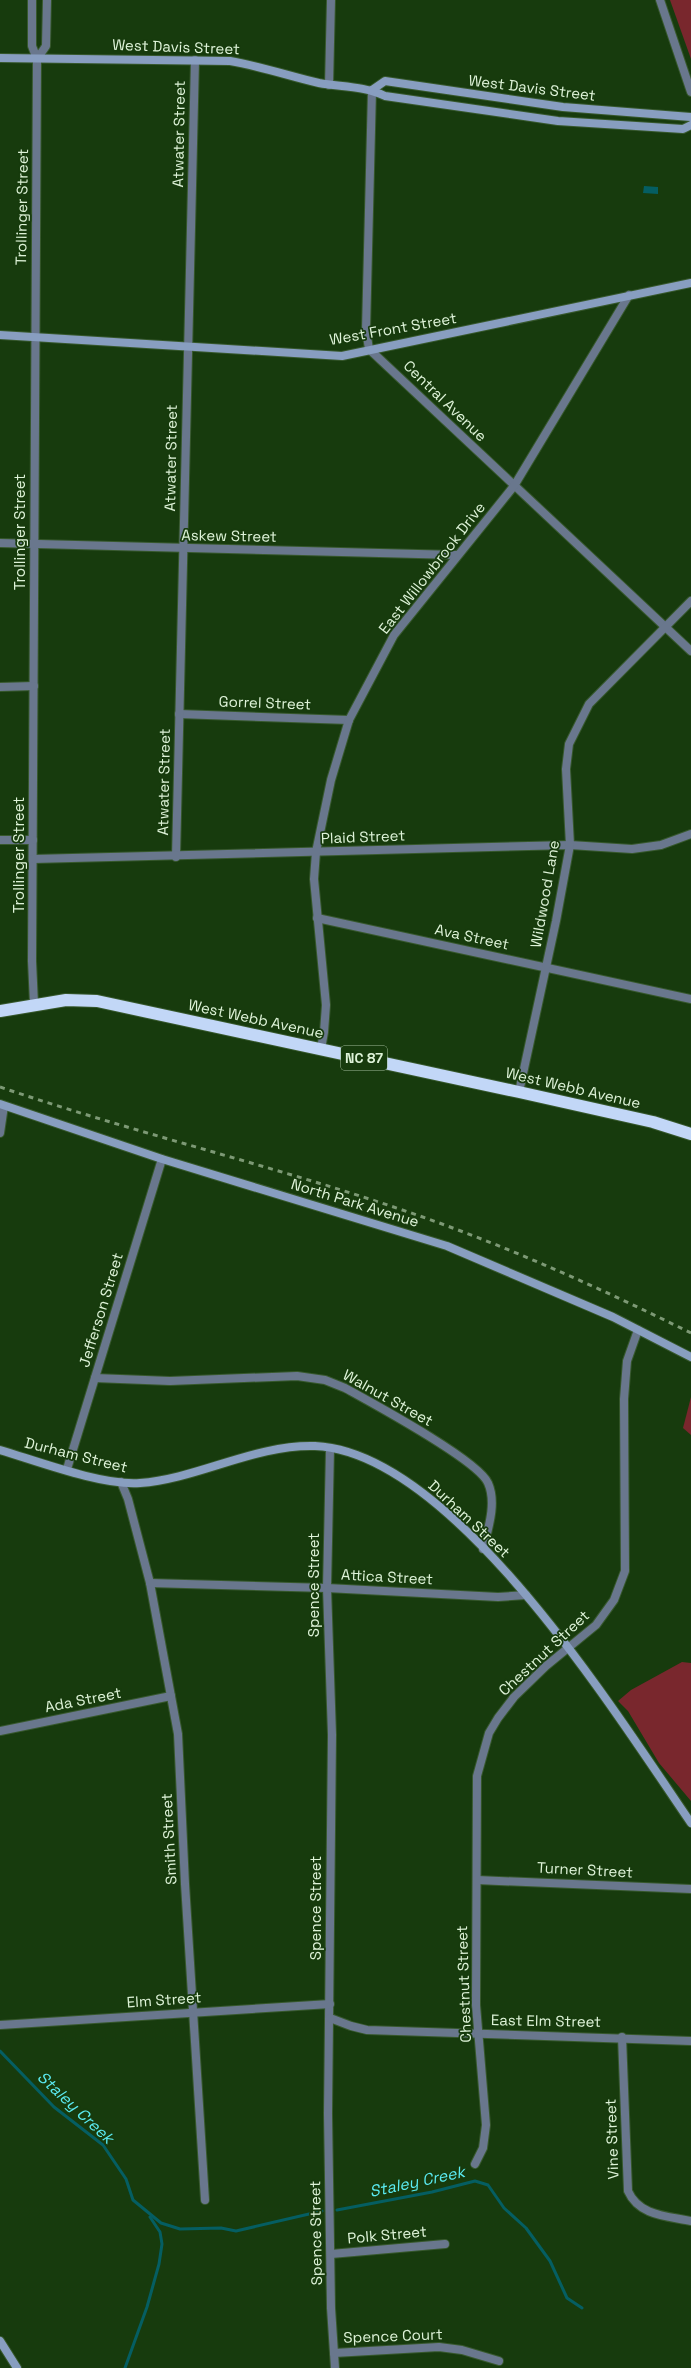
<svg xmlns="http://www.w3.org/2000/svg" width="691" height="2368" viewBox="0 0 691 2368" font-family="'Space Grotesk',sans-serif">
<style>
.green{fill:#79272d}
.water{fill:#055e62}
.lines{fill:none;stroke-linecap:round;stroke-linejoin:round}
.stream{stroke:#055e62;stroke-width:3}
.street-casing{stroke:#37582d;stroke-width:10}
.secondary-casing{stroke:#37582d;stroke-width:10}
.highway-casing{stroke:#37582d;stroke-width:14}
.street{stroke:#69778d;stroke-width:8}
.secondary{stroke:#889ec0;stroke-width:8}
.highway{stroke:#c2d7f7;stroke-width:12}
.rail{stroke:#7d9975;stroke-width:3;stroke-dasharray:5 5;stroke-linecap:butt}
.labels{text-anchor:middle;stroke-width:3.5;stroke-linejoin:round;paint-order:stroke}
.shield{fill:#173b0d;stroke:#a2bc9b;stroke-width:1}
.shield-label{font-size:14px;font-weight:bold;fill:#def3d8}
.street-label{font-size:15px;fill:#def3d8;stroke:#173b0d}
.water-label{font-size:16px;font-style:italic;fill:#5bebf2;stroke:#173b0d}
</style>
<rect width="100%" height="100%" fill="#173b0d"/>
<g class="green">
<polygon points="670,0 691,0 691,59"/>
<polygon points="691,1397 691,1435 683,1428"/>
<polygon points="682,1662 691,1663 691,1801 659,1763 628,1711 618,1701 631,1690"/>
</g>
<polygon class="water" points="644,186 658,187 658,194 643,193"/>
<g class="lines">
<g class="stream">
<polyline points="0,2051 54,2107 103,2145 126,2179 133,2200 161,2223 180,2229 221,2228 236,2231 322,2211"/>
<polyline points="337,2210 432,2192 475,2181 488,2185 504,2208 526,2228 550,2261 567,2298 582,2308"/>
<polyline points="125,2368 147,2307 159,2264 162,2244 160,2232 150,2217"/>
</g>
<g class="street-casing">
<g id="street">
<polyline points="32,0 32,46 37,59 32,961 34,1004"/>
<polyline points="660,0 691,92"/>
<polyline points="37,59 46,46 47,0"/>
<polyline points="329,85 331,0"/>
<polyline points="372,90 366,330 369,349 691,651"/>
<polyline points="0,543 457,555"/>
<polyline points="0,687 34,686"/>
<polyline points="179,714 349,720"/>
<polyline points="0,840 33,840"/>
<polyline points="176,857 195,60"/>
<polyline points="33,859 570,845 632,849 661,845 691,834"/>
<polyline points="317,918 691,999"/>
<polyline points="321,1049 324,1032 326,1005 314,879 316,852 331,780 349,720 394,635 514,486 629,295"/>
<polyline points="519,1092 556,921 570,845 566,769 569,744 589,704 691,601"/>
<polyline points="0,1133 4,1106"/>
<path d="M95 1378 170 1381 297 1376 325 1380 345 1388C372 1403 478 1460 488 1483 497 1503 488 1529 483 1549"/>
<polyline points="330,1449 327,1588 332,1735 328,2114 331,2308 335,2368"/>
<polyline points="67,1469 162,1159"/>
<polyline points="121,1482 128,1499 150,1583 178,1734 185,1884 205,2200"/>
<polyline points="150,1583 327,1588 498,1597 526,1595"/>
<polyline points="0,1731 171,1696"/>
<polyline points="477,1880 691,1889"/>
<polyline points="330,2018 351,2026 367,2030 691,2041"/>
<polyline points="0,2025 330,2004"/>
<path d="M622 2037 628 2191C639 2216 667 2216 691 2221"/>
<polyline points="475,2164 483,2148 486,2125 476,2005 477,1776 489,1733 498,1718 514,1697 546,1666 596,1625 614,1600 625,1571 624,1399 627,1361 638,1330"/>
<polyline points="331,2254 445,2244"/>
<polyline points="334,2353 439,2347 462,2350 499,2361"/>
</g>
</g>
<g class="secondary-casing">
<g id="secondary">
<path d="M0 58 230 61C260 66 289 76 319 83 341 87 364 86 385 96L558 121 683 129 691 125"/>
<polyline points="372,90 385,81 563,107 691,117"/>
<polyline points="0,335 342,356 691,283"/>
<polyline points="0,1104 162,1159 447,1246 613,1317 691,1357"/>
<path d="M0 1450C37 1461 103 1486 140 1483 197 1479 256 1444 315 1446 454 1452 618 1717 691 1823"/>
<polyline points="0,2341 17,2368"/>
</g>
</g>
<g class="highway-casing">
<polyline id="highway" points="0,1011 66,1000 97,1001 519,1092 653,1122 691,1134"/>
</g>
<use href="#street" class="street"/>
<use href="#secondary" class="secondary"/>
<use href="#highway" class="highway"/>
<path class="rail" d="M0 1087C138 1134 279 1167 417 1215 511 1248 602 1289 691 1333"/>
</g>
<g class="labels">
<rect class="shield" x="341" y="1046" width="46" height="24" rx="3"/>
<g class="shield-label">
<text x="364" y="1063">NC 87</text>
</g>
<g class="street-label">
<text transform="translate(176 47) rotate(2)" y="5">West Davis Street</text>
<text transform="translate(532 88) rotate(7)" y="5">West Davis Street</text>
<text transform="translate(179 134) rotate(-89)" y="5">Atwater Street</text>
<text transform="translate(22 207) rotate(-89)" y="5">Trollinger Street</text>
<text transform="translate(393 329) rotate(-10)" y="5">West Front Street</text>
<text transform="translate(445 401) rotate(44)" y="5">Central Avenue</text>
<text transform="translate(171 458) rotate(-89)" y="5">Atwater Street</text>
<text transform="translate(20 532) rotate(-90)" y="5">Trollinger Street</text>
<text transform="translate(229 536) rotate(1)" y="5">Askew Street</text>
<text transform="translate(432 568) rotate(-52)" y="5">East Willowbrook Drive</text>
<text transform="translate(265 703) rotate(2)" y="5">Gorrel Street</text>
<text transform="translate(164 782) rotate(-89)" y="5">Atwater Street</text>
<text transform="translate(363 837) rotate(-2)" y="5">Plaid Street</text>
<text transform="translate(19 855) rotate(-90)" y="5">Trollinger Street</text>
<text transform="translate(545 894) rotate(-80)" y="5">Wildwood Lane</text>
<text transform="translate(472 937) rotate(12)" y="5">Ava Street</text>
<text transform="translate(256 1019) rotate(12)" y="5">West Webb Avenue</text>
<text transform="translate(573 1088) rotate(13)" y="5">West Webb Avenue</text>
<text transform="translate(355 1203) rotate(17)" y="5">North Park Avenue</text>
<text transform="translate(101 1310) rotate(-73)" y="5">Jefferson Street</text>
<text transform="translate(388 1398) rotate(29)" y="5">Walnut Street</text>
<text transform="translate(76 1455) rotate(14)" y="5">Durham Street</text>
<text transform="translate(469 1519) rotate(43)" y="5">Durham Street</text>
<text transform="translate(387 1577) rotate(3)" y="5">Attica Street</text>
<text transform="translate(314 1585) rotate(-90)" y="5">Spence Street</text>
<text transform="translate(544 1653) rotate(-43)" y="5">Chestnut Street</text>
<text transform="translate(83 1700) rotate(-11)" y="5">Ada Street</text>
<text transform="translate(169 1839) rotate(-93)" y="5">Smith Street</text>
<text transform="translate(585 1870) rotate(3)" y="5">Turner Street</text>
<text transform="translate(316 1908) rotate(-90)" y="5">Spence Street</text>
<text transform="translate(464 1984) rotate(-92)" y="5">Chestnut Street</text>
<text transform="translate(164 2000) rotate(-4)" y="5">Elm Street</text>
<text transform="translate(546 2021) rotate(1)" y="5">East Elm Street</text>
<text transform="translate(612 2139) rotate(-92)" y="5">Vine Street</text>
<text transform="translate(316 2233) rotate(-91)" y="5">Spence Street</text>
<text transform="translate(387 2235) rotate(-5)" y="5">Polk Street</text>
<text transform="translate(393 2336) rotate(-2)" y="5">Spence Court</text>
</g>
<g class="water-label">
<text transform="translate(76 2107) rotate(43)" y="6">Staley Creek</text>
<text transform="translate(417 2181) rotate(-12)" y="6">Staley Creek</text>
</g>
</g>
</svg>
